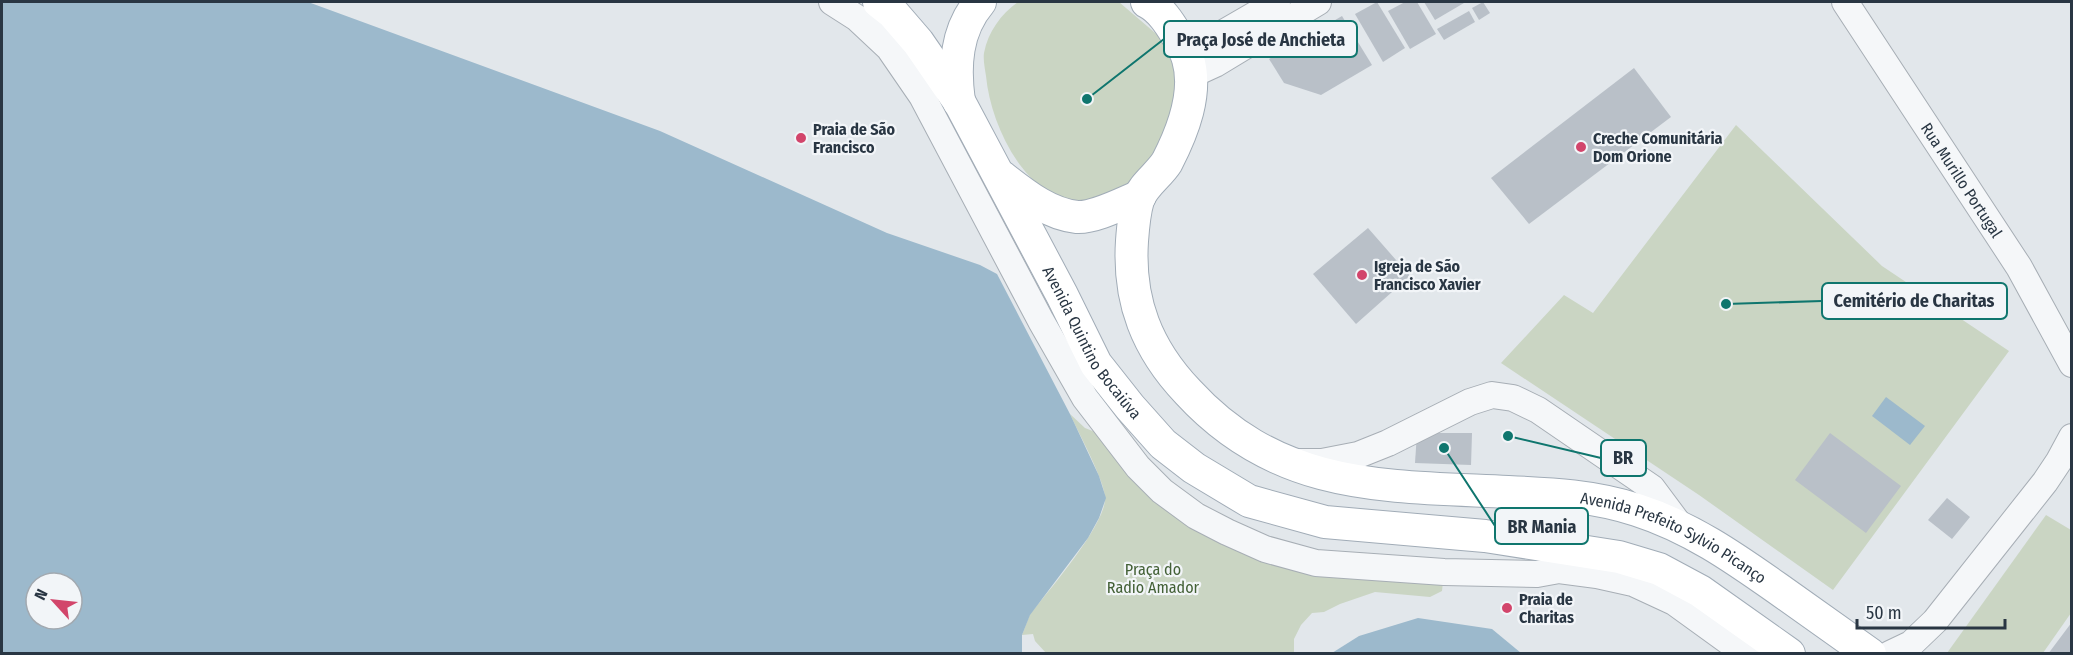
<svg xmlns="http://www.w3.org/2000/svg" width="2073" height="655" viewBox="0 0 2073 655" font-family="'Fira Sans Condensed',sans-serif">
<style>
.green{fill:#cad5c3}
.water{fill:#9cb9cc;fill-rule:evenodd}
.building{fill:#b9c0c8}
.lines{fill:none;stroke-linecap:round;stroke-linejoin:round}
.minor-casing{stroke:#a7aeb5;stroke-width:28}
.major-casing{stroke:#a1acb7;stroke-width:34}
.minor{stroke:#f5f7f9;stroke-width:26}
.major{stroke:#fff;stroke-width:32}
.poi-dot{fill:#d2456b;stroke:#f2f5f8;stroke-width:2}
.labels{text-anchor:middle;stroke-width:4.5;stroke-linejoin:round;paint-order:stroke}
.poi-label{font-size:16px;font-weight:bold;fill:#293643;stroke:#f2f5f8;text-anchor:start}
.street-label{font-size:16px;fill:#293643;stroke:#f2f5f8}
.park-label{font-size:16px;fill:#436036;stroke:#f2f5f8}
.leader{fill:none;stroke:#0f766e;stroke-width:2}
.callout-dot{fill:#0f766e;stroke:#f2f5f8;stroke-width:2}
.callout{fill:#f2f5f8;stroke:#0f766e;stroke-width:2}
.callout-label{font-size:18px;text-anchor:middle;font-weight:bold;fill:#293643}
</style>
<rect width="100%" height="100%" fill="#e2e7eb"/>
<g class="green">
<path d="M1018 2H1119L1168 44 1186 76 1153 172C1142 178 1102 202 1093 203 1029 209 991 128 986 76 985 69 983 60 984 53 988 32 1001 14 1018 2Z"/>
<polygon points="1736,125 1882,266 2009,351 1833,590 1699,495 1501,363 1564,295 1593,313"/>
<path d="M1070 414 1085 428 1118 441 1138 467 1265 549 1444 572 1442 591 1430 597 1375 592 1340 604 1324 612 1312 613 1301 625 1294 639V653H1046L1035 641 1033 634 1022 635 1030 614C1048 592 1105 525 1105 499 1106 483 1078 432 1070 414Z"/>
<polygon points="2046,515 2071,530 2071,613 2043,653 1947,653"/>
</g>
<g class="water">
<path d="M2 2H308L660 131 887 233 980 265 997 274 1070 414 1099 476 1106 498 1099 518 1088 538 1030 615 1022 635V653H2ZM36 583H72V619H36Z"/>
<polygon points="1886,397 1925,426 1910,445 1872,416"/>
<polygon points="1418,618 1492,629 1521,653 1332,653 1359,636"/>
</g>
<g class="building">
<polygon points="1377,2 1405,48 1383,62 1355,14"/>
<polygon points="1405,2 1417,2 1436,34 1410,49 1388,11"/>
<polygon points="1424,2 1463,2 1464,3 1435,20"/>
<polygon points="1483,2 1490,13 1479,20 1472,8"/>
<polygon points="1469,11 1475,22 1444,40 1437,29"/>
<polygon points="1342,16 1372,65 1321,95 1284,83 1269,59"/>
<polygon points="1634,68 1671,117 1529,224 1491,178"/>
<polygon points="1368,228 1410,276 1356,324 1313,274"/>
<polygon points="1417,433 1472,433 1471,465 1415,463"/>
<polygon points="1830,433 1901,486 1866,533 1795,480"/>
<polygon points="1947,498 1970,517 1952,539 1928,520"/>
<polygon points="2072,622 2072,654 2048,654"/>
</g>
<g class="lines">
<g class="minor-casing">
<g id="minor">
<polyline points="832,2 857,18 889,48 922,96 1041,321 1085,398 1138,467 1162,491 1196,516 1227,532 1265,549 1316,563 1444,572 1537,574 1559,570 1597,575 1633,583 1674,602 1746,654"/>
<path id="s1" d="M1845 2 2019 267 2072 364"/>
<polyline points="1187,54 1277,2"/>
<polyline points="1191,75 1215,64 1318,2"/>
<polyline points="1300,462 1322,462 1358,455 1388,443 1470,402 1492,395 1513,398 1538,410 1652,488 1681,527"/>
<polyline points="1890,654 1911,644 1935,621 2045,482 2059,461 2072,437"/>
</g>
</g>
<g class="major-casing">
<g id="major">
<path id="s2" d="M879 2 893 13 918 42 960 103 1062 295 1096 364 1130 407 1163 444 1194 468 1249 501 1325 522 1485 536 1619 557 1659 569 1700 591 1789 654"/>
<path id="s3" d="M1147 2C1161 9 1170 24 1178 37 1181 44 1186 51 1188 59 1198 93 1183 131 1167 162 1159 175 1143 185 1138 200 1134 213 1133 227 1132 241 1128 301 1147 349 1188 392 1279 491 1385 486 1508 492 1552 494 1595 496 1637 510 1690 527 1733 557 1777 588 1808 610 1839 632 1870 654"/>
<path d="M959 102C954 66 956 30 980 2"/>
<path d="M1002 177C1024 194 1048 214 1077 217 1095 218 1123 203 1140 196"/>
</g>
</g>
<use href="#minor" class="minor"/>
<use href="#major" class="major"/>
</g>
<g class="poi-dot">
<circle cx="801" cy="138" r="6"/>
<circle cx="1581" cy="147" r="6"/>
<circle cx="1362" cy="275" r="6"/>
<circle cx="1507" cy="608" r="6"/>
</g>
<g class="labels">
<g class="poi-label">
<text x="813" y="135">Praia de São<tspan x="813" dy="18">Francisco</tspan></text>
<text x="1593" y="144">Creche Comunitária<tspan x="1593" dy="18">Dom Orione</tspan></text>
<text x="1374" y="272">Igreja de São<tspan x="1374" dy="18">Francisco Xavier</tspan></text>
<text x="1519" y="605">Praia de<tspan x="1519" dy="18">Charitas</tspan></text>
</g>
<g class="street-label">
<text dy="6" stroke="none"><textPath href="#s1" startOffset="213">Rua Murillo Portugal</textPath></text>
<text dy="6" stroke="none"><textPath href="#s2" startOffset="404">Avenida Quintino Bocaiúva</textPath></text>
<text dy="6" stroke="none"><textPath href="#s3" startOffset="956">Avenida Prefeito Sylvio Picanço</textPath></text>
</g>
<g class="park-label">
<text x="1153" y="575">Praça do<tspan x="1153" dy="18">Radio Amador</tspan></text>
</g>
</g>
<path class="leader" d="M1087 99L1164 39M1726 304L1822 301M1508 436L1601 458M1444 448L1495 526"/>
<g class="callout-dot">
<circle cx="1087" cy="99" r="6"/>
<circle cx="1726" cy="304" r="6"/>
<circle cx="1508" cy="436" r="6"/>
<circle cx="1444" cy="448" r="6"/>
</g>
<g class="callout">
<rect x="1164" y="21" width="193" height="36" rx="6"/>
<rect x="1822" y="283" width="185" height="36" rx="6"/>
<rect x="1601" y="440" width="45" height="36" rx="6"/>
<rect x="1495" y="508" width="93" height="36" rx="6"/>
</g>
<g class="callout-label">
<text x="1261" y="46">Praça José de Anchieta</text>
<text x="1914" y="307">Cemitério de Charitas</text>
<text x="1623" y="464">BR</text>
<text x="1542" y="533">BR Mania</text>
</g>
<rect width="2073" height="655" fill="none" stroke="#293643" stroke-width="6"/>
<g transform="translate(54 601) rotate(297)"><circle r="28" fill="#f2f5f8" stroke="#a2a9b0" stroke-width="1.5"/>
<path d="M0-4.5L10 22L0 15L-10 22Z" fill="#d2456b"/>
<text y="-9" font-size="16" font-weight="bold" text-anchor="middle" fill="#293643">N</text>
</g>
<path d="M1857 619v9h148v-9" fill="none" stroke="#293643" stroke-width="3"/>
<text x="1866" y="619" font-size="18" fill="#293643" stroke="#f2f5f8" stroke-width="4.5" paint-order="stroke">50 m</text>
</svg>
